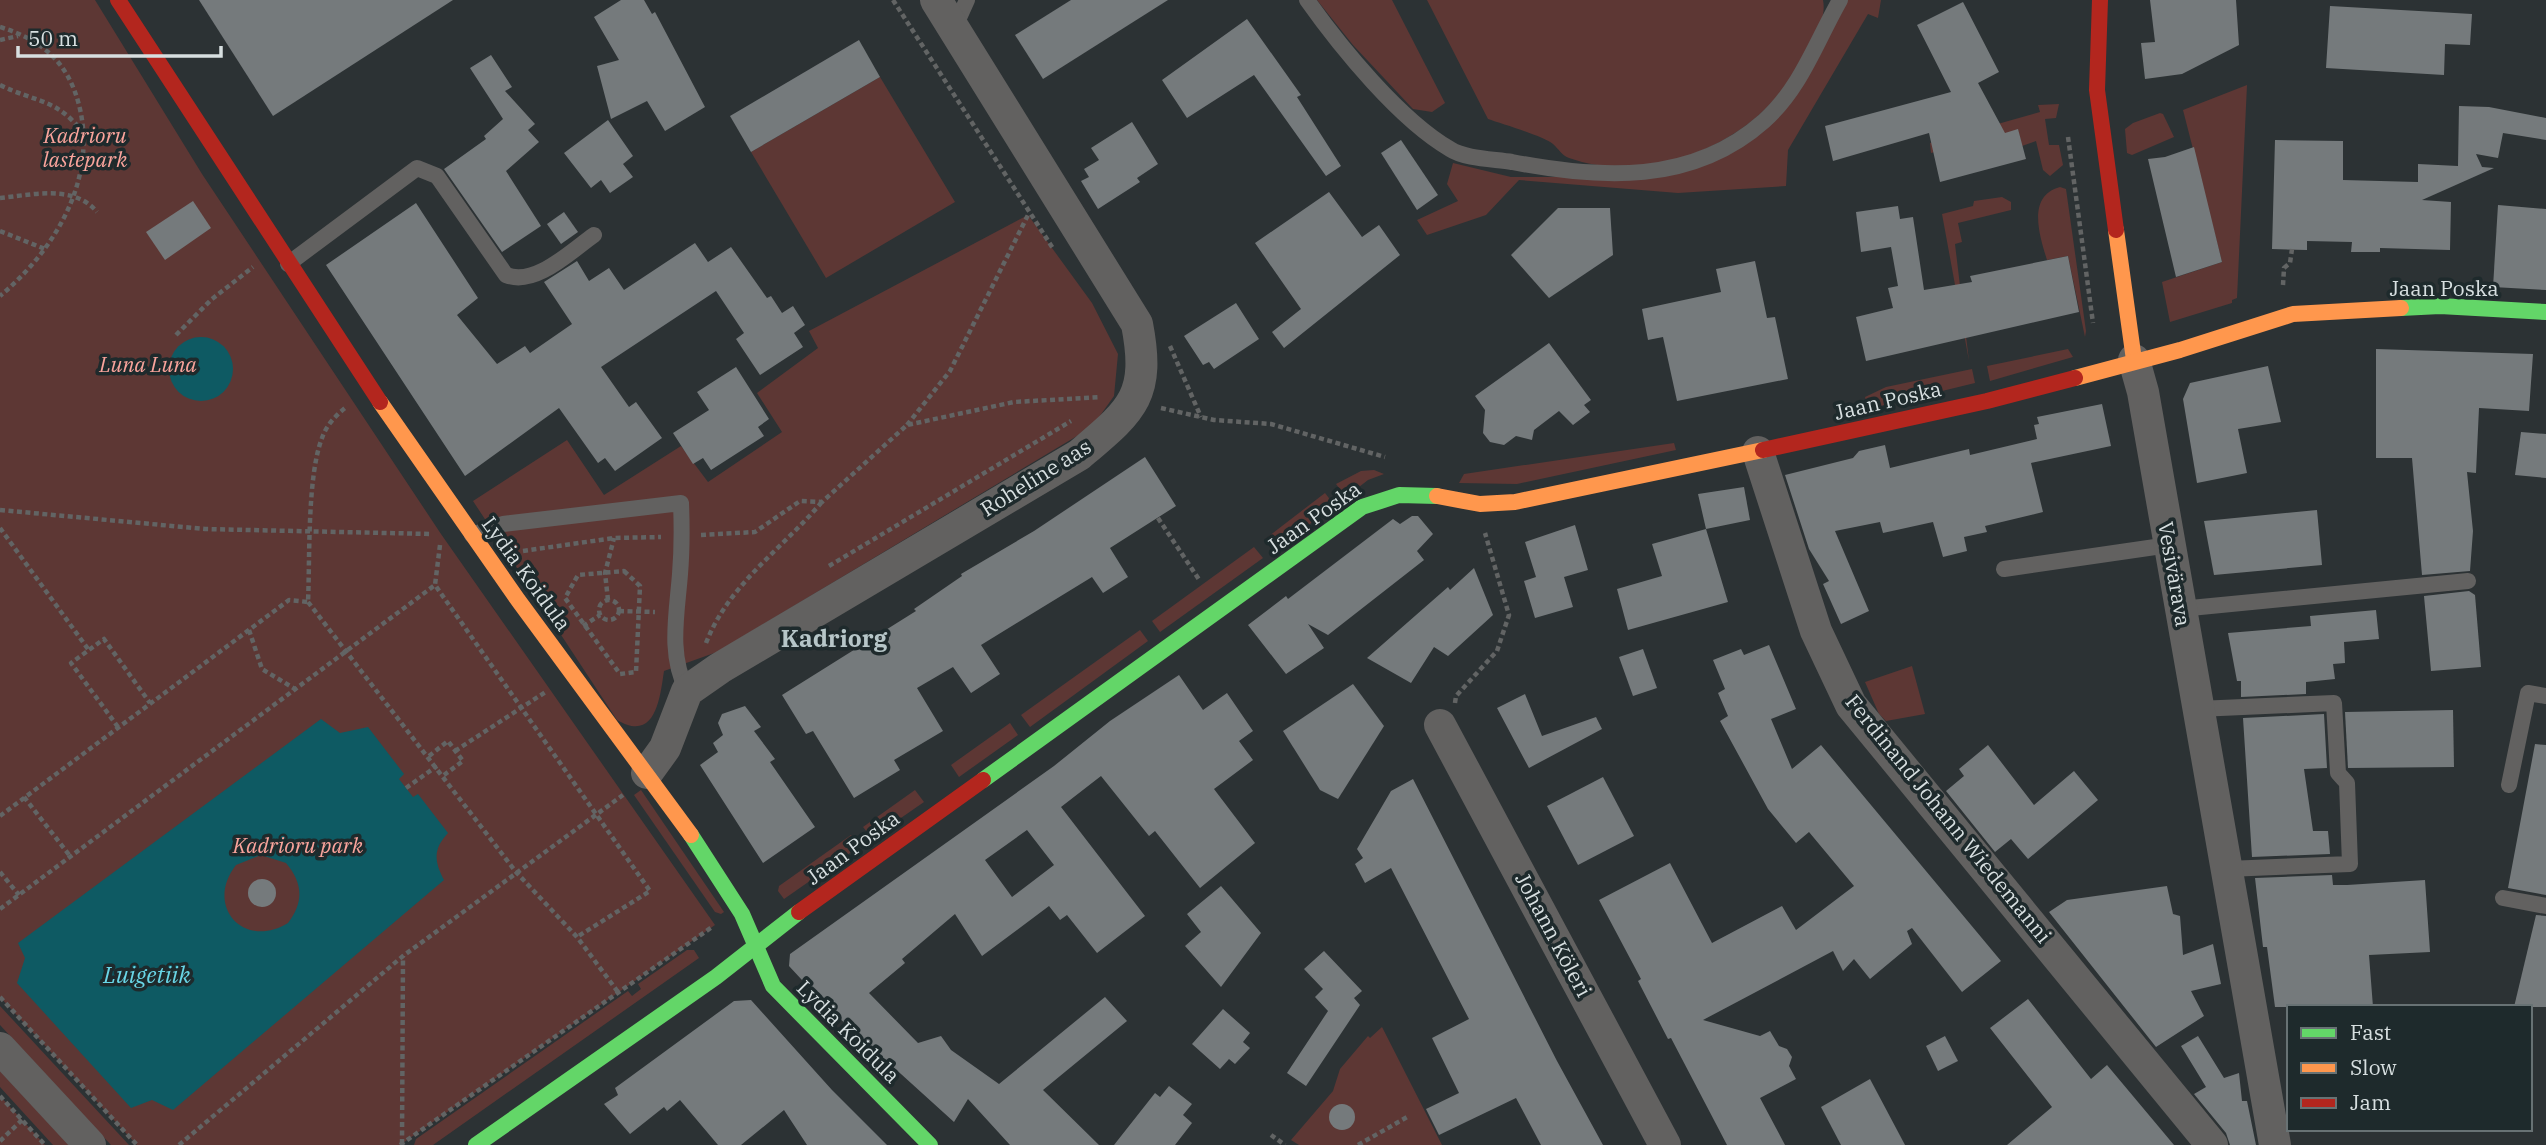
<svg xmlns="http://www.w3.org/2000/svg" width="2546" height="1145" viewBox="0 0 2546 1145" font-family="'IBM Plex Serif',serif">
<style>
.green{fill:#5d3734}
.water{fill:#0e5a63;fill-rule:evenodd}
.building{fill:#757a7c;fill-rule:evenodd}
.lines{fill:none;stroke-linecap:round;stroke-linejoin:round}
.path{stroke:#626464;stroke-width:4.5;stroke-dasharray:5 3.5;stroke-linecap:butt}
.lane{stroke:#626160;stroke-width:16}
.street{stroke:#626160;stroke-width:32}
.fast{stroke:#63d668;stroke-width:16}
.slow{stroke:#ff974d;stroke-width:16}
.jam{stroke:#b3261e;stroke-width:16}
.labels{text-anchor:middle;stroke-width:7;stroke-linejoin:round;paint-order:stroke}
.park-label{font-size:21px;font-style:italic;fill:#faa49c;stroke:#1e2a2c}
.street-label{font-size:21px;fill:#d7dfe0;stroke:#1e2a2c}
.water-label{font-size:23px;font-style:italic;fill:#69d6e7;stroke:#1e2a2c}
.quarter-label{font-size:24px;font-weight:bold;fill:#b6c6c8;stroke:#1e2a2c}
</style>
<rect width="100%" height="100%" fill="#2c3234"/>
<g class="green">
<polygon points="0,0 95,0 202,174 441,534 715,925 400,1145 137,1145 0,997"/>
<polygon points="1317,0 1392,0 1445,103 1432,112 1413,109 1353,45"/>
<path d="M1427 0H1823C1828 24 1805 53 1794 73 1752 145 1648 186 1569 158 1561 155 1559 149 1553 144 1544 136 1502 124 1488 119Z"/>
<polygon points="1845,0 1881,0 1878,18 1868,14 1788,150 1786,186 1678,193 1519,180 1486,215 1427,235 1417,220 1458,201 1447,184 1453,163 1511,177 1647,177 1764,126"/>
<polygon points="880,77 955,202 826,278 751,152"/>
<polygon points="2247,85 2237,298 2232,300 2232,303 2170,322 2162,282 2222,262 2183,110"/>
<polygon points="2059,104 2056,118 2045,119 2049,145 2059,145 2063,165 2050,176 2043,170 2036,141 2022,146 2018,130 1931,153 1930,143 2040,112 2038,105"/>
<polygon points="2160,113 2163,114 2174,137 2132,155 2127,153 2125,129 2133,123"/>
<path d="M2060 187 2066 189 2086 331 2085 337 2068 256 2047 260C2039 234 2027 196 2060 187Z"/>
<polygon points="2002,197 2011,202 2011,210 1958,223 1962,242 1955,244 1969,361 1942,214 1973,206 1974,201"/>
<path d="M1028 215 1092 303 1118 354 1114 396 1092 427 717 652 664 671C660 697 656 743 617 720L473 501 567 440 604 495 681 446 708 482 782 432 757 393 818 348 809 331Z"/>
<polygon points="2068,349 2073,357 1990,381 1987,366"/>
<polygon points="1972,369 1975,383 1868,409 1865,397 1886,387"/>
<polygon points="1674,443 1676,450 1517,484 1459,483 1464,474"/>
<polygon points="1361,471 1374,470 1384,474 1368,480 1346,497 1336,484"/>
<polygon points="1325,493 1335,506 1273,550 1265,539"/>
<polygon points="1254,547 1263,558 1160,632 1152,621"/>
<polygon points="1140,630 1148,641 1030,727 1021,715"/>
<polygon points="1912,666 1925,714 1886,721 1879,714 1865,682"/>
<polygon points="1010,723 1018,735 959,777 951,765"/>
<polygon points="641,790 724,912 721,914 715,912 634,795"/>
<polygon points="915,790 924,802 872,838 863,827"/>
<polygon points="851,835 860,846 784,899 778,891 779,886"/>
<polygon points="687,950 694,950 699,958 433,1145 414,1145 416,1139 628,991 632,996 641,989 638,984"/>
<polygon points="0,1006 129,1145 111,1145 0,1025"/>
<polygon points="1382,1027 1442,1145 1299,1145 1291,1140 1333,1091 1340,1069 1368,1036 1370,1038"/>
<polygon points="0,1071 69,1145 53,1145 0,1087"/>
<polygon points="0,1096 45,1145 0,1145"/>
</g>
<g class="water">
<circle cx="201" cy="369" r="32"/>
<path d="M321 719 340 733 368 727 404 774 399 779 413 797 418 794 448 833C433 849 434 861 444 880L173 1110 152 1100 131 1108 17 983 25 958 18 943ZM261 855 286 863C303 883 304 902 288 923 244 950 204 906 236 865Z"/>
</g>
<g class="building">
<polygon points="199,0 453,0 273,116"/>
<polygon points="621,0 644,0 652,14 655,12 705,107 665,131 647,101 611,119 597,66 619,60 594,17"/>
<polygon points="1071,0 1168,0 1043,79 1015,35"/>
<polygon points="2150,0 2236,0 2239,45 2182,74 2145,79 2141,43 2155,42"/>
<polygon points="1963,2 1999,72 1978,83 2005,133 2018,129 2026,159 1940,182 1929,133 1833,161 1825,126 1951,92 1917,25"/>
<polygon points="2330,6 2472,14 2470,45 2445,44 2444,75 2326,68"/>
<polygon points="1247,19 1301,95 1297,97 1341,166 1326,176 1254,75 1187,118 1162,80"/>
<polygon points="859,40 880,77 751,152 730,116"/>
<polygon points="491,55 512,87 505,91 535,124 528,130 539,142 506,171 541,226 502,252 444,169 486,139 484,136 503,119 470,68"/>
<polygon points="2459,106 2489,107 2546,118 2546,140 2503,133 2498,158 2476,154 2482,167 2494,168 2422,200 2451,202 2450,250 2380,248 2380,252 2351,252 2352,242 2307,241 2307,250 2272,249 2275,140 2343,141 2343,180 2418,182 2418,164 2458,166"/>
<polygon points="608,120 633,156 623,164 633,177 610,193 601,180 591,188 564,153"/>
<polygon points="1132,122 1158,164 1137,178 1140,182 1098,209 1081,181 1089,177 1084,169 1099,160 1091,148"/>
<polygon points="1401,140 1438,195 1417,210 1381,153"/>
<polygon points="2194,147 2222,262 2176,277 2148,159 2165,157"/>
<polygon points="1329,192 1362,237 1379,225 1400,255 1284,348 1272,332 1301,309 1255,243"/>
<polygon points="193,201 211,228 165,260 146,232"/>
<polygon points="416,203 478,298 457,315 497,364 525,346 530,353 572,324 544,282 577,261 589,281 609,268 624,290 695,243 708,262 731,247 767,298 771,296 782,313 793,306 805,325 794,333 803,347 760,375 736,339 744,333 716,291 601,367 629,407 636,402 662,438 615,471 605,458 598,463 559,408 465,476 326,265"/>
<polygon points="2498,205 2546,209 2546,290 2493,287"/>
<polygon points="1898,206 1900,219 1913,217 1924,290 1972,282 1970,276 2068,256 2079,312 1866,361 1856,317 1893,308 1888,288 1898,286 1891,247 1861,252 1856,212"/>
<polygon points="1558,208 1610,208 1613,255 1549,298 1511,255"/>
<polygon points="564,212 578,232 561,244 547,224"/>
<polygon points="1755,261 1767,318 1775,317 1788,379 1677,401 1663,337 1648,340 1642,309 1721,292 1716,269"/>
<polygon points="1236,303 1259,339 1214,369 1209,362 1203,365 1184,336"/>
<polygon points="1549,343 1591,400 1584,405 1590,412 1573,425 1559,411 1534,430 1532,440 1516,436 1504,445 1490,442 1483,433 1485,410 1475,396"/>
<polygon points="2376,349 2533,354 2529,411 2479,408 2476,473 2467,472 2473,531 2470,571 2422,575 2412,458 2376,458"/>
<polygon points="2268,366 2281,422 2238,429 2247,473 2197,483 2183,399 2190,383"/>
<polygon points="736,367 769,419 758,427 764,436 711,470 703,458 693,464 673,433 709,410 697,392"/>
<polygon points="2102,404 2111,446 2031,463 2043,512 1985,526 1987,532 1964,537 1967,551 1943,557 1933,522 1883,533 1880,522 1835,531 1869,611 1841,624 1823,584 1829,581 1809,549 1785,475 1853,458 1859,451 1885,445 1890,468 1969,449 1970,455 2037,439 2034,425 2039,424 2037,417"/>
<polygon points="2521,432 2546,434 2546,478 2515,475"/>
<polygon points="1145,457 1176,506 1110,548 1128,577 1103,593 1092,577 981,645 1000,674 971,693 953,667 917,688 943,731 894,760 900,770 854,798 813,731 806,734 782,695 916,611 914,609 962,576 961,574 1034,531"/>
<polygon points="1744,487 1750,520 1706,529 1698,494"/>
<polygon points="2317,510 2322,565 2214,575 2204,521"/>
<polygon points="1412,516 1418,516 1433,534 1417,551 1424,560 1328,635 1308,624 1324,648 1286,674 1248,625 1286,596 1288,599 1393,519 1400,524"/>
<polygon points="1575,525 1588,570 1564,577 1573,607 1535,618 1524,581 1536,577 1525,542"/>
<polygon points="1706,529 1728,602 1628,630 1617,589 1662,576 1652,544"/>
<polygon points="1474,568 1493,615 1448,656 1434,647 1411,683 1367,658 1448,587 1450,590"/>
<polygon points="2469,591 2475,595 2481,667 2431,671 2424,596"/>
<polygon points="2376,610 2379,639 2344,642 2345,663 2333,664 2335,679 2306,682 2306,694 2241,697 2241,681 2237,681 2228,633 2311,626 2310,616"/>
<polygon points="1769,645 1796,709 1771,719 1792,769 1821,745 2001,961 1962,992 1912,928 1907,931 1912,944 1870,979 1854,959 1843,971 1833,951 1703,1020 1760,1036 1770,1031 1779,1046 1787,1049 1792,1057 1789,1066 1796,1079 1760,1098 1785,1145 1727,1145 1671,1038 1668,1039 1638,981 1641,979 1599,900 1670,863 1712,943 1782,906 1796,930 1854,886 1809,832 1796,843 1768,809 1720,721 1728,716 1718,693 1725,689 1713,660 1741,649 1744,655"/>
<polygon points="1643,649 1657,688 1633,696 1619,657"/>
<path d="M1179 675 1203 710 1227 693 1253 731 1239 741 1253 760 1214 789 1255 843 1200 888 1155 831 1149 836 1101 776 1061 807 1145 916 1097 953 1067 915 1060 920 1049 906 982 956 955 914 902 959 905 963 869 993 918 1043 941 1036 951 1050 999 1084 1105 997 1127 1021 1043 1090 1099 1145H1010L968 1099 954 1122 827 1007 789 966 790 954 1054 766 1110 721ZM1027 830 1054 865 1012 897 985 860Z"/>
<polygon points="1353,684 1384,726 1338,799 1320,790 1283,731"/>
<polygon points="1525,694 1542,736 1596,717 1602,729 1529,768 1497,708"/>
<polygon points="745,706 761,727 754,731 775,759 770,762 815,827 763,863 700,765 718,752 713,743 723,735 718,723 722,714"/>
<polygon points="2453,710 2454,767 2348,768 2345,712"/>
<polygon points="2324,714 2327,768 2304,769 2313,831 2328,831 2330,854 2252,857 2243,718"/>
<polygon points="2535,744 2546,745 2546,895 2508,888"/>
<polygon points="1988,745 2034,805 2074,771 2098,800 2028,859 2011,839 1995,852 1946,791 1964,776 1959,769"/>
<polygon points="1603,777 1634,836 1578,865 1547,806"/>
<polygon points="1413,779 1557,1061 1603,1145 1541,1145 1516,1098 1439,1135 1426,1109 1459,1093 1432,1038 1469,1019 1391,868 1365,883 1355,864 1363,858 1357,849 1391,791"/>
<polygon points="2332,875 2333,885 2347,885 2425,880 2430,952 2369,955 2373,1007 2275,1007 2267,947 2263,947 2255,878"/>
<circle cx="262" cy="893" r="14"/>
<polygon points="1221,886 1261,933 1221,987 1185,946 1201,932 1187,914"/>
<polygon points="2167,886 2173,914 2180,916 2183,955 2213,944 2221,984 2191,991 2204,1016 2156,1047 2049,912 2067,900"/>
<polygon points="2536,915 2546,916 2546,1007 2514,1007"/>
<polygon points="1324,951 1362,991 1354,998 1360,1005 1306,1086 1287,1073 1328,1011 1315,997 1323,989 1304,969"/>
<polygon points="2028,999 2091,1079 2107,1065 2174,1145 2007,1145 2052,1107 1990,1028"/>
<polygon points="751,1000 832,1090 887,1145 807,1145 784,1110 741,1145 718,1145 680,1100 667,1111 664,1107 630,1134 604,1104 618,1095 615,1088 734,1001"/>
<polygon points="1223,1009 1250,1033 1243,1042 1250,1048 1235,1064 1229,1059 1220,1069 1192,1044"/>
<polygon points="1945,1036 1958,1061 1938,1071 1926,1046"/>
<polygon points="2198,1036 2224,1078 2239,1073 2242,1101 2247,1101 2256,1145 2230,1145 2226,1133 2194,1094 2206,1087 2181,1046"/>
<polygon points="1870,1079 1905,1145 1841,1145 1821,1107"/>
<polygon points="1169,1086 1192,1104 1183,1115 1192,1123 1175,1145 1114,1145 1155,1093 1160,1097"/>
<circle cx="1342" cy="1117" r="13"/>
</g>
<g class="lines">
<g class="path">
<polyline points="893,0 1054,250"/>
<path d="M0 27C42 40 68 62 79 105 98 179 55 250 0 296"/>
<polyline points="0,40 18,36"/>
<path d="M0 85C37 103 57 98 84 134"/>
<polyline points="2068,137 2093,323"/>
<path d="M0 198C31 195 74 184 97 212"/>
<polyline points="0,231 45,249"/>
<polyline points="2283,285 2284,268 2290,263 2292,249"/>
<polyline points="176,335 212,299 253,267"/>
<polyline points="1170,346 1201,417"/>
<polyline points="1161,408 1214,420 1271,424 1385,457"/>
<polyline points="907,425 950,371 1028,215"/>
<polyline points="0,510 205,529 432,534"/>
<polyline points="1158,518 1200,581"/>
<polyline points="0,528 88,649"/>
<polyline points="701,535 755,532 800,501 822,502 907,425 1014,402 1101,397"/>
<polyline points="440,545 435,585 650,891 577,937"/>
<polyline points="523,551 614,538 661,537"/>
<polyline points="829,566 1071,421"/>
<polygon points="624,571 640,586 636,672 620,674 565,598 578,575"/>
<circle cx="609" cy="610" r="10"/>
<polyline points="608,600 605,573 614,538"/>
<polyline points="308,602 516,872 577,937 618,992"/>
<polyline points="619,611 655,612"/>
<polyline points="583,626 600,615"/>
<polyline points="249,630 262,669 295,689"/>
<path d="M706 643C729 584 781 550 821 503"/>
<polyline points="1455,703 1456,696 1497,651 1509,615 1485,533"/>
<polyline points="118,727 71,663 104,639 150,703"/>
<polyline points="455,751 547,691"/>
<polyline points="429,756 448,741 463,761 444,775"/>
<polyline points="406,788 437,766"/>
<polyline points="24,797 70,856"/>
<path d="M0 816 289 600 308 602C310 558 307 477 322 438 326 426 335 416 345 408"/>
<polyline points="0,872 19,895"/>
<polyline points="0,909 435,585"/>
<polyline points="0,997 137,1145"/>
<polyline points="0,1096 45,1145"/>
<polyline points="1271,1135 1285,1145"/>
<polyline points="0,1141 22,1120"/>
<polyline points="402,1144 403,956"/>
<polyline points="179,1145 403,956 623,795"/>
<polyline points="400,1145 712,927"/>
<polyline points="1358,1145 1409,1116"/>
</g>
<g class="lane">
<path d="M1307 0C1341 48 1400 120 1450 149 1465 159 1494 159 1512 162 1600 179 1692 185 1764 121 1801 88 1816 42 1840 0"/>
<polyline points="954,29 967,0"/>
<path d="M288 264 417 168 437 176 506 275C535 287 571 251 594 235"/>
<path d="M472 535 503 524 681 503C682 527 682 550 680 574 677 614 668 654 687 691"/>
<polyline points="2004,569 2169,545"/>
<polyline points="2180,609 2468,581"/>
<polyline points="2198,709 2334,703 2338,773 2347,783 2350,864 2227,869"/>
<polyline points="2509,785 2528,693 2546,696"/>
<polyline points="2503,898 2546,906"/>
</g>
<g class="street">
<polyline points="2134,360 2143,392 2275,1145"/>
<polyline points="1758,452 1816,631 1851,705 2212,1145"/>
<polyline points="1440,725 1665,1145"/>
<path d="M647 773 665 748 687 691 720 668 1079 455C1132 410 1151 397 1137 324L936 0"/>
<polyline points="0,1048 90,1145"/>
</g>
<g class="fast">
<polyline points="2401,308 2440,306 2546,312"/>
<polyline points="983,780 1362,507 1399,495 1437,496"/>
<polyline points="691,835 742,914 773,986 930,1145"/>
<polyline points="476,1145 716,977 799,912"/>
</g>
<g class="slow">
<polyline points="2116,230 2134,360"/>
<polyline points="2075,378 2180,350 2293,314 2401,308"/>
<polyline points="380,402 518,600 691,835"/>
<polyline points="1437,496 1480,504 1515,502 1763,450"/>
</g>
<g class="jam">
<polyline points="118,0 380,402"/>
<polyline points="2100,0 2097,90 2116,230"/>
<polyline points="1763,450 1987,401 2075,378"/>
<polyline points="799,912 983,780"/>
</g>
</g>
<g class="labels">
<g class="park-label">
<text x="85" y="143">Kadrioru<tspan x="85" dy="24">lastepark</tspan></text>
<text x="148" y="372">Luna Luna</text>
<text x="298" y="853">Kadrioru park</text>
</g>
<g class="street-label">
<text x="2444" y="296">Jaan Poska</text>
<text transform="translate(1888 401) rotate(-13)" y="7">Jaan Poska</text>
<text transform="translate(1036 478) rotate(-32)" y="7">Roheline aas</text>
<text transform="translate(1314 518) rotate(-35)" y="7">Jaan Poska</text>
<text transform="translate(526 574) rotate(54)" y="7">Lydia Koidula</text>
<text transform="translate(2174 574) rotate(80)" y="7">Vesivärava</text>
<text transform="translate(1948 819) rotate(51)" y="7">Ferdinand Johann Wiedemanni</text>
<text transform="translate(853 848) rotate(-36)" y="7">Jaan Poska</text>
<text transform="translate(1553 935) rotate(62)" y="7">Johann Köleri</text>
<text transform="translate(848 1032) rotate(45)" y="7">Lydia Koidula</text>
</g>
<g class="water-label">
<text x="147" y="983">Luigetiik</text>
</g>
<g class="quarter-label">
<text x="834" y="647">Kadriorg</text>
</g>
</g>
<rect x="2287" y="1005" width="245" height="126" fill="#1e2a2c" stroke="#687274" stroke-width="2"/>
<rect x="2301" y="1028" width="35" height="10" fill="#63d668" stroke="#687274" stroke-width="2"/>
<text x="2350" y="1040" font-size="21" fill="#d7dfe0">Fast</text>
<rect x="2301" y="1063" width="35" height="10" fill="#ff974d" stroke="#687274" stroke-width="2"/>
<text x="2350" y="1075" font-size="21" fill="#d7dfe0">Slow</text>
<rect x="2301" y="1098" width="35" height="10" fill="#b3261e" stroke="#687274" stroke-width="2"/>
<text x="2350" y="1110" font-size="21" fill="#d7dfe0">Jam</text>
<path d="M18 46v10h203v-10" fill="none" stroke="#d7dfe0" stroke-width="3.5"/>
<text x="28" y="46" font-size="21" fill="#d7dfe0" stroke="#1e2a2c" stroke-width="5" paint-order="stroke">50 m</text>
</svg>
